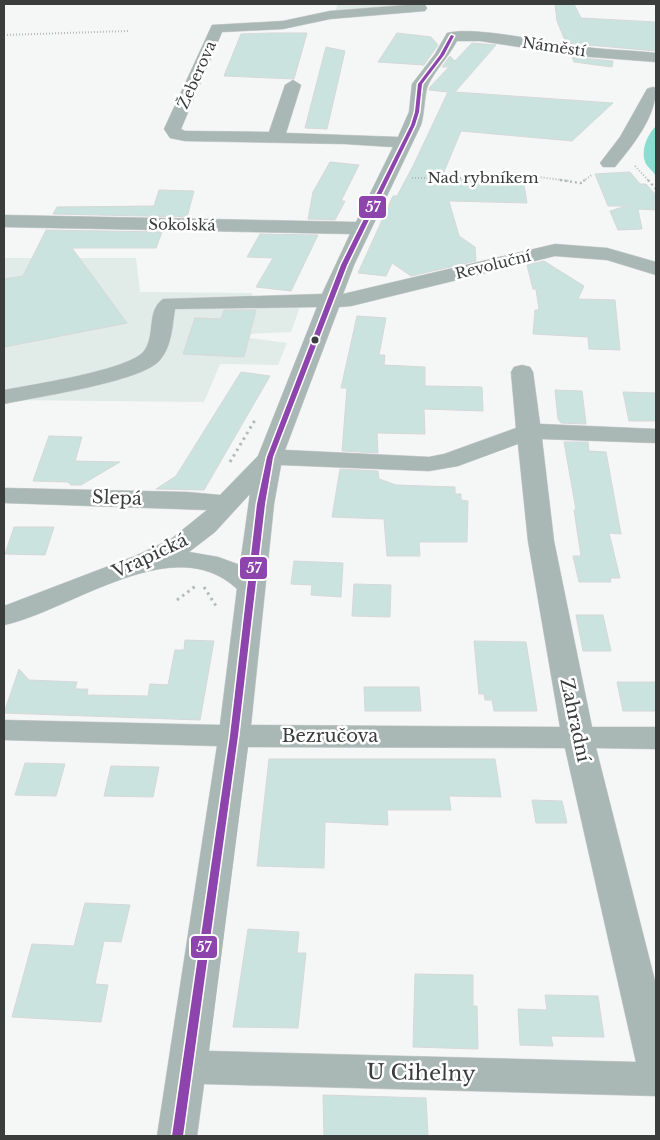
<svg xmlns="http://www.w3.org/2000/svg" width="660" height="1140" viewBox="0 0 660 1140" font-family="'Libre Baskerville',serif">
<style>
.built{fill:#e1ebe8}
.water{fill:#89ded1}
.building{fill:#cbe3df;stroke:#d6d8d8}
.lines{fill:none;stroke-linecap:round;stroke-linejoin:round}
.minor-casing{stroke:#d0d1d1;stroke-width:1}
.path-far2{stroke:#b3bbb9;stroke-width:2;stroke-dasharray:1 2;stroke-linecap:butt}
.path-far1{stroke:#b3bbb9;stroke-width:2.5;stroke-dasharray:2 3;stroke-linecap:butt}
.path{stroke:#b3bbb9;stroke-width:3;stroke-dasharray:2.5 4;stroke-linecap:butt}
.minor{fill:#a9b7b5;fill-rule:evenodd}
.bus-1-casing{stroke:#fff;stroke-width:3}
.bus-1{fill:#8e44ad;fill-rule:evenodd}
.bus-dot{fill:#3b3d3d;stroke:#fff;stroke-width:2}
.labels{text-anchor:middle;stroke-width:5;stroke-linejoin:round;paint-order:stroke}
.far-street-label{font-size:15px;fill:#3b3d3d;stroke:#fff}
.street-label{font-size:18px;fill:#3b3d3d;stroke:#fff}
.near-street-label{font-size:21px;fill:#3b3d3d;stroke:#fff}
.line-badge{stroke:#fff;stroke-width:2}
.badge-label{font-size:14px;text-anchor:middle;font-weight:bold;fill:#fff}
</style>
<rect width="100%" height="100%" fill="#f4f7f6"/>
<g class="built">
<polygon points="338,4 401,4 406,8 335,12"/>
<polygon points="4,258 136,258 140,292 252,293 251,303 301,304 291,332 251,334 250,338 287,343 278,365 220,364 204,402 4,400"/>
</g>
<path class="water" d="M656 126V177C654 171 649 169 646 164 640 151 647 135 656 126Z"/>
<g class="building">
<polygon points="555,4 574,4 581,18 656,22 656,51 566,43 557,21"/>
<polygon points="270,33 307,33 294,79 224,76 241,34"/>
<polygon points="397,33 431,37 438,45 424,65 378,62"/>
<polygon points="472,43 496,45 455,92 613,103 572,141 461,131 441,179 523,179 527,203 449,201 459,236 475,247 476,261 411,276 392,263 386,276 358,273 393,196 397,196 413,166 448,92 429,90 430,87 449,67 442,67 450,56 455,61"/>
<polygon points="326,47 345,51 327,129 305,128"/>
<polygon points="572,57 613,61 612,67 574,62"/>
<polygon points="330,162 359,165 341,201 345,201 335,220 308,219 313,192"/>
<polygon points="630,172 640,184 646,184 656,195 656,210 638,209 642,229 618,230 610,211 626,206 608,206 595,174"/>
<polygon points="159,190 194,191 187,217 53,214 57,207 154,206"/>
<polygon points="46,230 162,232 156,248 72,248 127,323 4,347 4,279 23,276"/>
<polygon points="260,234 318,235 291,291 256,287 273,258 247,257"/>
<polygon points="544,261 584,286 578,299 615,300 620,350 589,349 588,337 533,334 535,310 539,310 536,289 533,289 527,265"/>
<polygon points="224,310 256,310 244,357 183,354 195,318 221,319"/>
<polygon points="357,316 386,318 379,355 385,355 384,365 425,367 425,386 482,387 483,411 424,409 425,434 377,433 378,453 342,451 347,388 341,388"/>
<polygon points="241,372 270,376 204,490 156,489 176,476"/>
<polygon points="555,390 582,391 586,424 561,423 558,419"/>
<polygon points="623,392 656,393 656,421 629,421"/>
<polygon points="49,436 82,437 75,461 120,462 81,485 71,485 68,482 33,481"/>
<polygon points="564,442 588,442 589,451 606,452 621,534 609,533 620,578 610,578 611,582 579,582 573,556 581,556 574,510 576,510"/>
<polygon points="340,469 378,471 379,479 396,485 455,487 455,494 461,494 461,500 468,501 467,542 419,542 420,556 387,556 384,519 332,517"/>
<polygon points="14,527 54,527 45,555 5,554"/>
<polygon points="294,561 343,563 341,597 311,595 312,585 291,584"/>
<polygon points="354,584 391,585 390,617 352,616"/>
<polygon points="576,615 603,615 611,651 583,651"/>
<polygon points="185,640 214,641 200,720 4,713 19,669 29,680 77,682 75,689 88,689 87,695 148,696 150,684 168,685 175,650 184,650"/>
<polygon points="474,641 526,642 537,711 494,711 492,700 485,700 484,694 479,694"/>
<polygon points="617,682 656,682 656,711 623,711"/>
<polygon points="364,687 419,687 421,711 365,711"/>
<polygon points="269,759 495,759 501,797 449,796 451,810 387,810 388,825 325,822 324,868 257,866"/>
<polygon points="25,763 65,764 56,796 15,795"/>
<polygon points="111,766 159,767 153,797 104,796"/>
<polygon points="532,800 562,801 567,823 536,823"/>
<polygon points="85,903 130,905 121,942 104,941 95,984 108,985 101,1022 12,1017 32,944 74,946"/>
<polygon points="248,929 299,932 297,953 306,953 298,1028 233,1027"/>
<polygon points="415,974 473,975 473,1006 477,1006 478,1049 413,1047"/>
<polygon points="545,995 598,996 604,1037 551,1036 553,1046 520,1045 518,1009 547,1010"/>
<polygon points="323,1095 426,1098 428,1136 324,1136"/>
</g>
<g class="lines">
<g class="minor-casing">
<g id="minor">
<path d="M420 4 425 5 427 8 425 11 330 19 283 29 222 32 181 129 185 131 269 132 285 85 293 80 301 85 286 133 398 137 409 112 412 84 435 54 447 33C475 26 544 42 576 46 603 50 630 50 656 53V62L578 56 480 41H457C449 56 437 68 429 83 424 92 425 113 421 125L354 265 343 294 555 244 607 248 656 262V275L607 260 555 256 351 306 339 307 285 450 429 457 444 454 516 428 511 372 514 367 522 365 530 367 533 372 540 424 656 429V443L542 439 554 541 592 727H656V749L596 748 656 985V1096L204 1084 197 1136H157L217 746 4 740V720L220 725 237 589C174 529 72 610 4 625V606L135 556 171 539 207 510 5 503 4 488 187 492 220 495 258 456 317 307 175 309C172 327 172 346 160 360 142 382 35 397 4 404V390C30 385 130 370 144 351 156 335 146 311 163 299L322 294 350 234 4 227V215L356 222 393 147 345 144 185 141 170 138 164 129 212 25 283 21 330 11ZM518 444 528 541 560 727 251 725 274 504 281 465 429 471 458 466ZM250 494 240 565 218 557 189 552 215 532ZM248 747 565 748 636 1062 209 1051Z"/>
<path d="M653 87 656 88C656 117 633 145 615 167H603L600 163 620 137 647 89Z"/>
</g>
</g>
<g class="path-far2">
<polyline points="4,35 128,31"/>
<polyline points="635,166 649,181"/>
<polyline points="412,178 506,178 524,175 569,181"/>
<polyline points="583,181 592,175"/>
</g>
<g class="path-far1">
<polyline points="560,180 581,183 585,180"/>
<polyline points="648,180 656,189"/>
</g>
<g class="path">
<polyline points="230,462 255,420"/>
<polyline points="204,587 218,609"/>
<polyline points="177,600 197,585"/>
</g>
<use href="#minor" class="minor"/>
<g class="bus-1-casing">
<polygon id="bus-1" points="451,35 454,36 444,55 422,84 419,112 415,125 347,265 273,457 265,504 238,736 183,1136 172,1136 230,736 257,504 267,457 341,265 411,125 415,112 418,84 440,55"/>
</g>
<use href="#bus-1" class="bus-1"/>
</g>
<circle class="bus-dot" cx="315" cy="340" r="4.5"/>
<g class="labels">
<g class="far-street-label">
<text transform="translate(554 47) rotate(8)" y="5">Náměstí</text>
<text transform="translate(197 75) rotate(-66)" y="5">Žeberova</text>
<text x="483" y="183">Nad rybníkem</text>
<text transform="translate(182 225) rotate(1)" y="5">Sokolská</text>
<text transform="translate(493 265) rotate(-14)" y="5">Revoluční</text>
</g>
<g class="street-label">
<text transform="translate(117 498) rotate(2)" y="6">Slepá</text>
<text transform="translate(150 556) rotate(-25)" y="6">Vrapická</text>
<text transform="translate(575 720) rotate(78)" y="6">Zahradní</text>
<text x="330" y="742">Bezručova</text>
</g>
<g class="near-street-label">
<text transform="translate(421 1073) rotate(1)" y="7">U Cihelny</text>
</g>
</g>
<g class="line-badge">
<rect x="358" y="195" width="29" height="24" rx="5" fill="#8e44ad"/>
<rect x="239" y="556" width="29" height="24" rx="5" fill="#8e44ad"/>
<rect x="190" y="935" width="28" height="24" rx="5" fill="#8e44ad"/>
</g>
<g class="badge-label">
<text x="373" y="212">57</text>
<text x="254" y="573">57</text>
<text x="204" y="952">57</text>
</g>
<rect width="660" height="1140" fill="none" stroke="#3b3d3d" stroke-width="10"/>
</svg>
